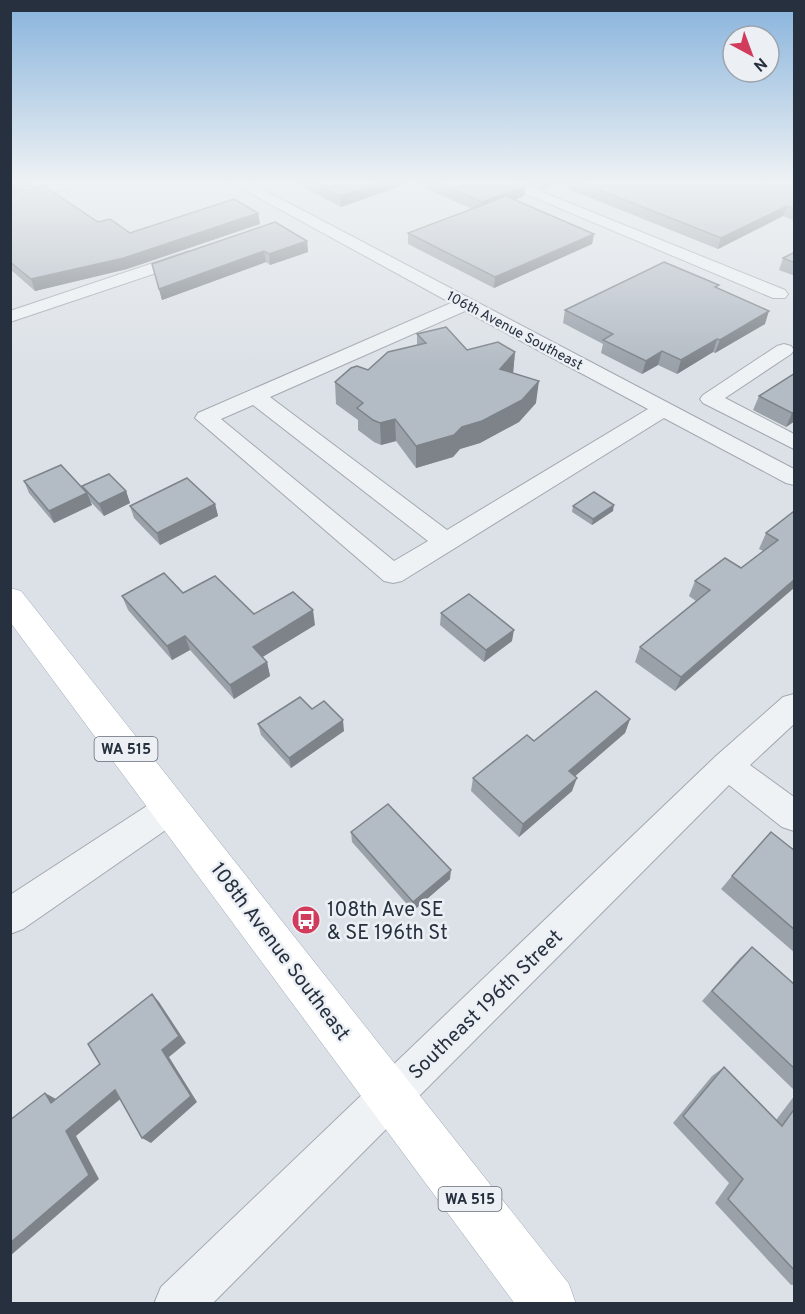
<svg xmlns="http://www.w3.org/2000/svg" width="805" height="1314" viewBox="0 0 805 1314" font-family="Overpass,sans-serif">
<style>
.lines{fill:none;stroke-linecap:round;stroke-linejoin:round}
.minor-casing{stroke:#a2a8b1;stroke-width:2}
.major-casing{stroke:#9ba6b3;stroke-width:1}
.minor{fill:#eff2f5;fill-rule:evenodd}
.major{fill:#fff;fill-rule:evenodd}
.wall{fill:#9aa1a9}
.shaded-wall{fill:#7d8389}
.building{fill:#b3bbc4;stroke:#7d8389;stroke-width:1.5}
.labels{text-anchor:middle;stroke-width:5;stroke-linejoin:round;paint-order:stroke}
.far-street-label{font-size:14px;fill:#26303e;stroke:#ecf0f5}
.shield{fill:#ecf0f5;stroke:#616a75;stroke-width:1.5}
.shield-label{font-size:15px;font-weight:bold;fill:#26303e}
.near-poi-label{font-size:20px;fill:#26303e;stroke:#ecf0f5;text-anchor:start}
.near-street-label{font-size:20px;fill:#26303e;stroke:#ecf0f5}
</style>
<rect width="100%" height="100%" fill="#dce1e7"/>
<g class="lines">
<g class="minor-casing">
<g id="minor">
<polygon points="61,181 86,181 84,184 10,204 10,195"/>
<path d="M228 181H247L794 469V485L786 483 664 418 402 581 393 583 384 581 195 418 198 413 451 303ZM465 311 648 409 447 530 270 397ZM253 405 428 541 394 561 221 419Z"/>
<polygon points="495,181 515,181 785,290 788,294 785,298 773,298"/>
<polygon points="189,251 197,256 195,260 10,322 10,311"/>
<polygon points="784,344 791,346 794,350 791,354 725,398 794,434 794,449 703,403 700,399 703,395 777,346"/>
<polygon points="794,694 794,724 750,765 794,797 794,831 782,827 729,785 212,1304 154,1304 161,1287 716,756 783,697"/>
<polygon points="171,793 183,798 187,808 183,818 23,929 10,934 10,895 159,798"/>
</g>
</g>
<g class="major-casing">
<polygon id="major" points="10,588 21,591 569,1284 576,1304 515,1304 10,622"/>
</g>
<use href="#minor" class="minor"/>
<use href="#major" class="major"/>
</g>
<g class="wall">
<polygon points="291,181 516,181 524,196 515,200 594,234 592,244 494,288 408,244 408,233 472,209 412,182 341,207"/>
<polygon points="521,181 792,181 795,182 795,221 783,216 718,249 556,184 541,189"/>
<polygon points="10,194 130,233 258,213 260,224 127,269 35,291 10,269"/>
<polygon points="307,241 308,252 270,265 266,262 162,300 152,264"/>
<polygon points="795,252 795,276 779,270 783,258"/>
<polygon points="718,289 765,324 715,353 713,352 677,374 658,365 642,374 601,353 603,344 563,323 565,310"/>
<polygon points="417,334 467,350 515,352 513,373 536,403 519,422 480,443 460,449 453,457 416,468 396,441 381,445 374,442 358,430 358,420 336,404 335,382 368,370 417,345"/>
<polygon points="795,373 795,421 786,427 753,410 759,396"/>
<polygon points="24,481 84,490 82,486 126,491 130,503 104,516 90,501 92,505 54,523 29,493"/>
<polygon points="215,504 218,516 160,545 134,518 130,506"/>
<polygon points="573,506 613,511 592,525 572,512"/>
<polygon points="795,512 795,587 675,691 635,662 640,647 696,601 689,596 695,581 741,568 763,551 759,549 766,533"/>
<polygon points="183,593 254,614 315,625 262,657 267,662 270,676 234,699 190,650 172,660 128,610 122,596"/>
<polygon points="441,613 512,641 484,662 440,625"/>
<polygon points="312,709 344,731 291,768 261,735 258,724"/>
<polygon points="630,719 625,733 575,776 572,791 519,837 471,791 473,778 534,741"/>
<polygon points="351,832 450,879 413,911 352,842"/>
<polygon points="795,851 795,953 721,889 732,876"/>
<polygon points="752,947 795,985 795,1091 702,1001 740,958"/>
<polygon points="724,1067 776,1120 795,1095 795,1285 791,1285 715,1203 729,1183 673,1123 712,1076"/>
</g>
<g class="shaded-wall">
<polygon points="10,181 31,181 33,186 10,193"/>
<polygon points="385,181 412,181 412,182 341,207 340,196"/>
<polygon points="542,181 556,181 556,184 541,189"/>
<polygon points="526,186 524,196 481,213 482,202"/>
<polygon points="787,206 783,216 718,249 721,238"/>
<polygon points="258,213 260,224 127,269 35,291 31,279"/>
<polygon points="594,234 592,244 494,288 495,277"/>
<polygon points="307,241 308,252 270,265 269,254"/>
<polygon points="264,251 266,262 162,300 159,289"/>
<polygon points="769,311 765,324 715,353 720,340"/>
<polygon points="717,339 713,352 677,374 681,360"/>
<polygon points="662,351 658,365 642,374 646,361"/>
<polygon points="515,352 513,374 500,369"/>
<polygon points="539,381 536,403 519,422 480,443 460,449 453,457 416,468 416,446 462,427"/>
<polygon points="795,412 795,421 786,427 792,413"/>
<polygon points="395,419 396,441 381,445 380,423"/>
<polygon points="126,491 130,503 104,516 99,504"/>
<polygon points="87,493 92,505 54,523 49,511"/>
<polygon points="215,504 218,516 160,545 157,533"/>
<polygon points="614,505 613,511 592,525 593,519"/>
<polygon points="795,579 795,587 675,691 681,677"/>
<polygon points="313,610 315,625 256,661 253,647"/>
<polygon points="514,630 512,641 484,662 486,650"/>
<polygon points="185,636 190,650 172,660 167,646"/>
<polygon points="267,662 270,676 234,699 230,685"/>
<polygon points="630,719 625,733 565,785 569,771"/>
<polygon points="343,720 344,731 291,768 289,758"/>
<polygon points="577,778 572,791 519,837 523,824"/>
<polygon points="451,870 450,879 413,911 413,902"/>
<polygon points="152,994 159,1002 186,1043 169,1057 197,1102 151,1143 142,1138 162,1050"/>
<polygon points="115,1090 124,1096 76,1136 99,1179 10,1256 10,1243 66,1131"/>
<polygon points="45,1093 56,1099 51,1103"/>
</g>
<g class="building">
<polygon points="310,181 385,181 340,196"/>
<polygon points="434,181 516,181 526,186 482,202"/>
<polygon points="577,181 792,181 795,182 795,209 787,206 721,238"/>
<polygon points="44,186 98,222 110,219 130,233 234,199 258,213 124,258 31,279 10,262 10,194"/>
<polygon points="506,196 594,234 495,277 408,233"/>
<polygon points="275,222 307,241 269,254 264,251 159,289 152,264"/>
<polygon points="795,252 795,263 783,258"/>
<polygon points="664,262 719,285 715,287 769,311 720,340 717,339 681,360 662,351 646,361 603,340 613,334 565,310"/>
<polygon points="446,327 467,350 498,342 515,352 500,369 539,381 522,400 482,421 462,427 454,435 416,446 395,419 380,423 373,420 357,408 363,403 335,382 351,368 357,366 368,370 388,352 426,343 417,334"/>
<polygon points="795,373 795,412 792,413 759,396"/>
<polygon points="61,465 87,493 49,511 24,481"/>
<polygon points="109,474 126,491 99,504 82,486"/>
<polygon points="187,478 215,504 157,533 130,506"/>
<polygon points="594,492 614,505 593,519 573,506"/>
<polygon points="793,512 795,512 795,579 681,677 640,647 710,590 695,581 725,558 741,568 778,540 766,533"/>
<polygon points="164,573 183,593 215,576 254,614 293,592 313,610 253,647 267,662 230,685 185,636 167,646 122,596"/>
<polygon points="469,594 514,630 486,650 441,613"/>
<polygon points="596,691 630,719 569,771 577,778 523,824 473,778 527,735 534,741"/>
<polygon points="300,697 312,709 324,701 343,720 289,758 258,724"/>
<polygon points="388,804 451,870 413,902 351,832"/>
<polygon points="771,832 795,851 795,930 732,876"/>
<polygon points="752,947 795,985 795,1069 712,991"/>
<polygon points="152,994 179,1036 162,1050 191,1096 142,1138 115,1090 66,1131 89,1175 10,1243 10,1120 45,1093 51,1103 100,1064 88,1044"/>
<polygon points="724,1067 782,1126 795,1108 795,1271 728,1199 743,1179 683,1116"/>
</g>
<linearGradient id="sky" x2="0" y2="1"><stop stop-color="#87b3dc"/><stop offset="0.5" stop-color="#eff2f4"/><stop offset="1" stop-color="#eff2f4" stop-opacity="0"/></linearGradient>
<rect width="805" height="365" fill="url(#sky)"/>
<defs>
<g id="bus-disc" transform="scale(1.5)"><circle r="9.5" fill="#d23c5c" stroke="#ecf0f5"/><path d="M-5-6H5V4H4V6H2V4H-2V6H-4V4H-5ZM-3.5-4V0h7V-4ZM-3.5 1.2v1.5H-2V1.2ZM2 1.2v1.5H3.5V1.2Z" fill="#fff"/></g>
</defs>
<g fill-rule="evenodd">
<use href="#bus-disc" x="306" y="920"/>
</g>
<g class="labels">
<g class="far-street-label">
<text transform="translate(515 330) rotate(28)" y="5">106th Avenue Southeast</text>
</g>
<g class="shield">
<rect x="94.5" y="737" width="63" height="24" rx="4.5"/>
<rect x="438.5" y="1187" width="63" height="24" rx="4.5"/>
</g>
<g class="shield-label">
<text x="126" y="754">WA 515</text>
<text x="470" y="1204">WA 515</text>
</g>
<g class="near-poi-label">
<text x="327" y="916">108th Ave SE<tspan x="327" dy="23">&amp; SE 196th St</tspan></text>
</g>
<g class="near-street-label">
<text transform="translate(281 951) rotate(53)" y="7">108th Avenue Southeast</text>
<text transform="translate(485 1004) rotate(-44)" y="7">Southeast 196th Street</text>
</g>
</g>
<rect width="805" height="1314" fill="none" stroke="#26303e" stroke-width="24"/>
<g transform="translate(751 54) rotate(139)"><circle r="28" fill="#ecf0f5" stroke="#9da3ac" stroke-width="1.5"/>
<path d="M0-4.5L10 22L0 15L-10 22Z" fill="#d23c5c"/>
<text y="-9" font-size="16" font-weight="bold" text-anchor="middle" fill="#26303e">N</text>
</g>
</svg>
